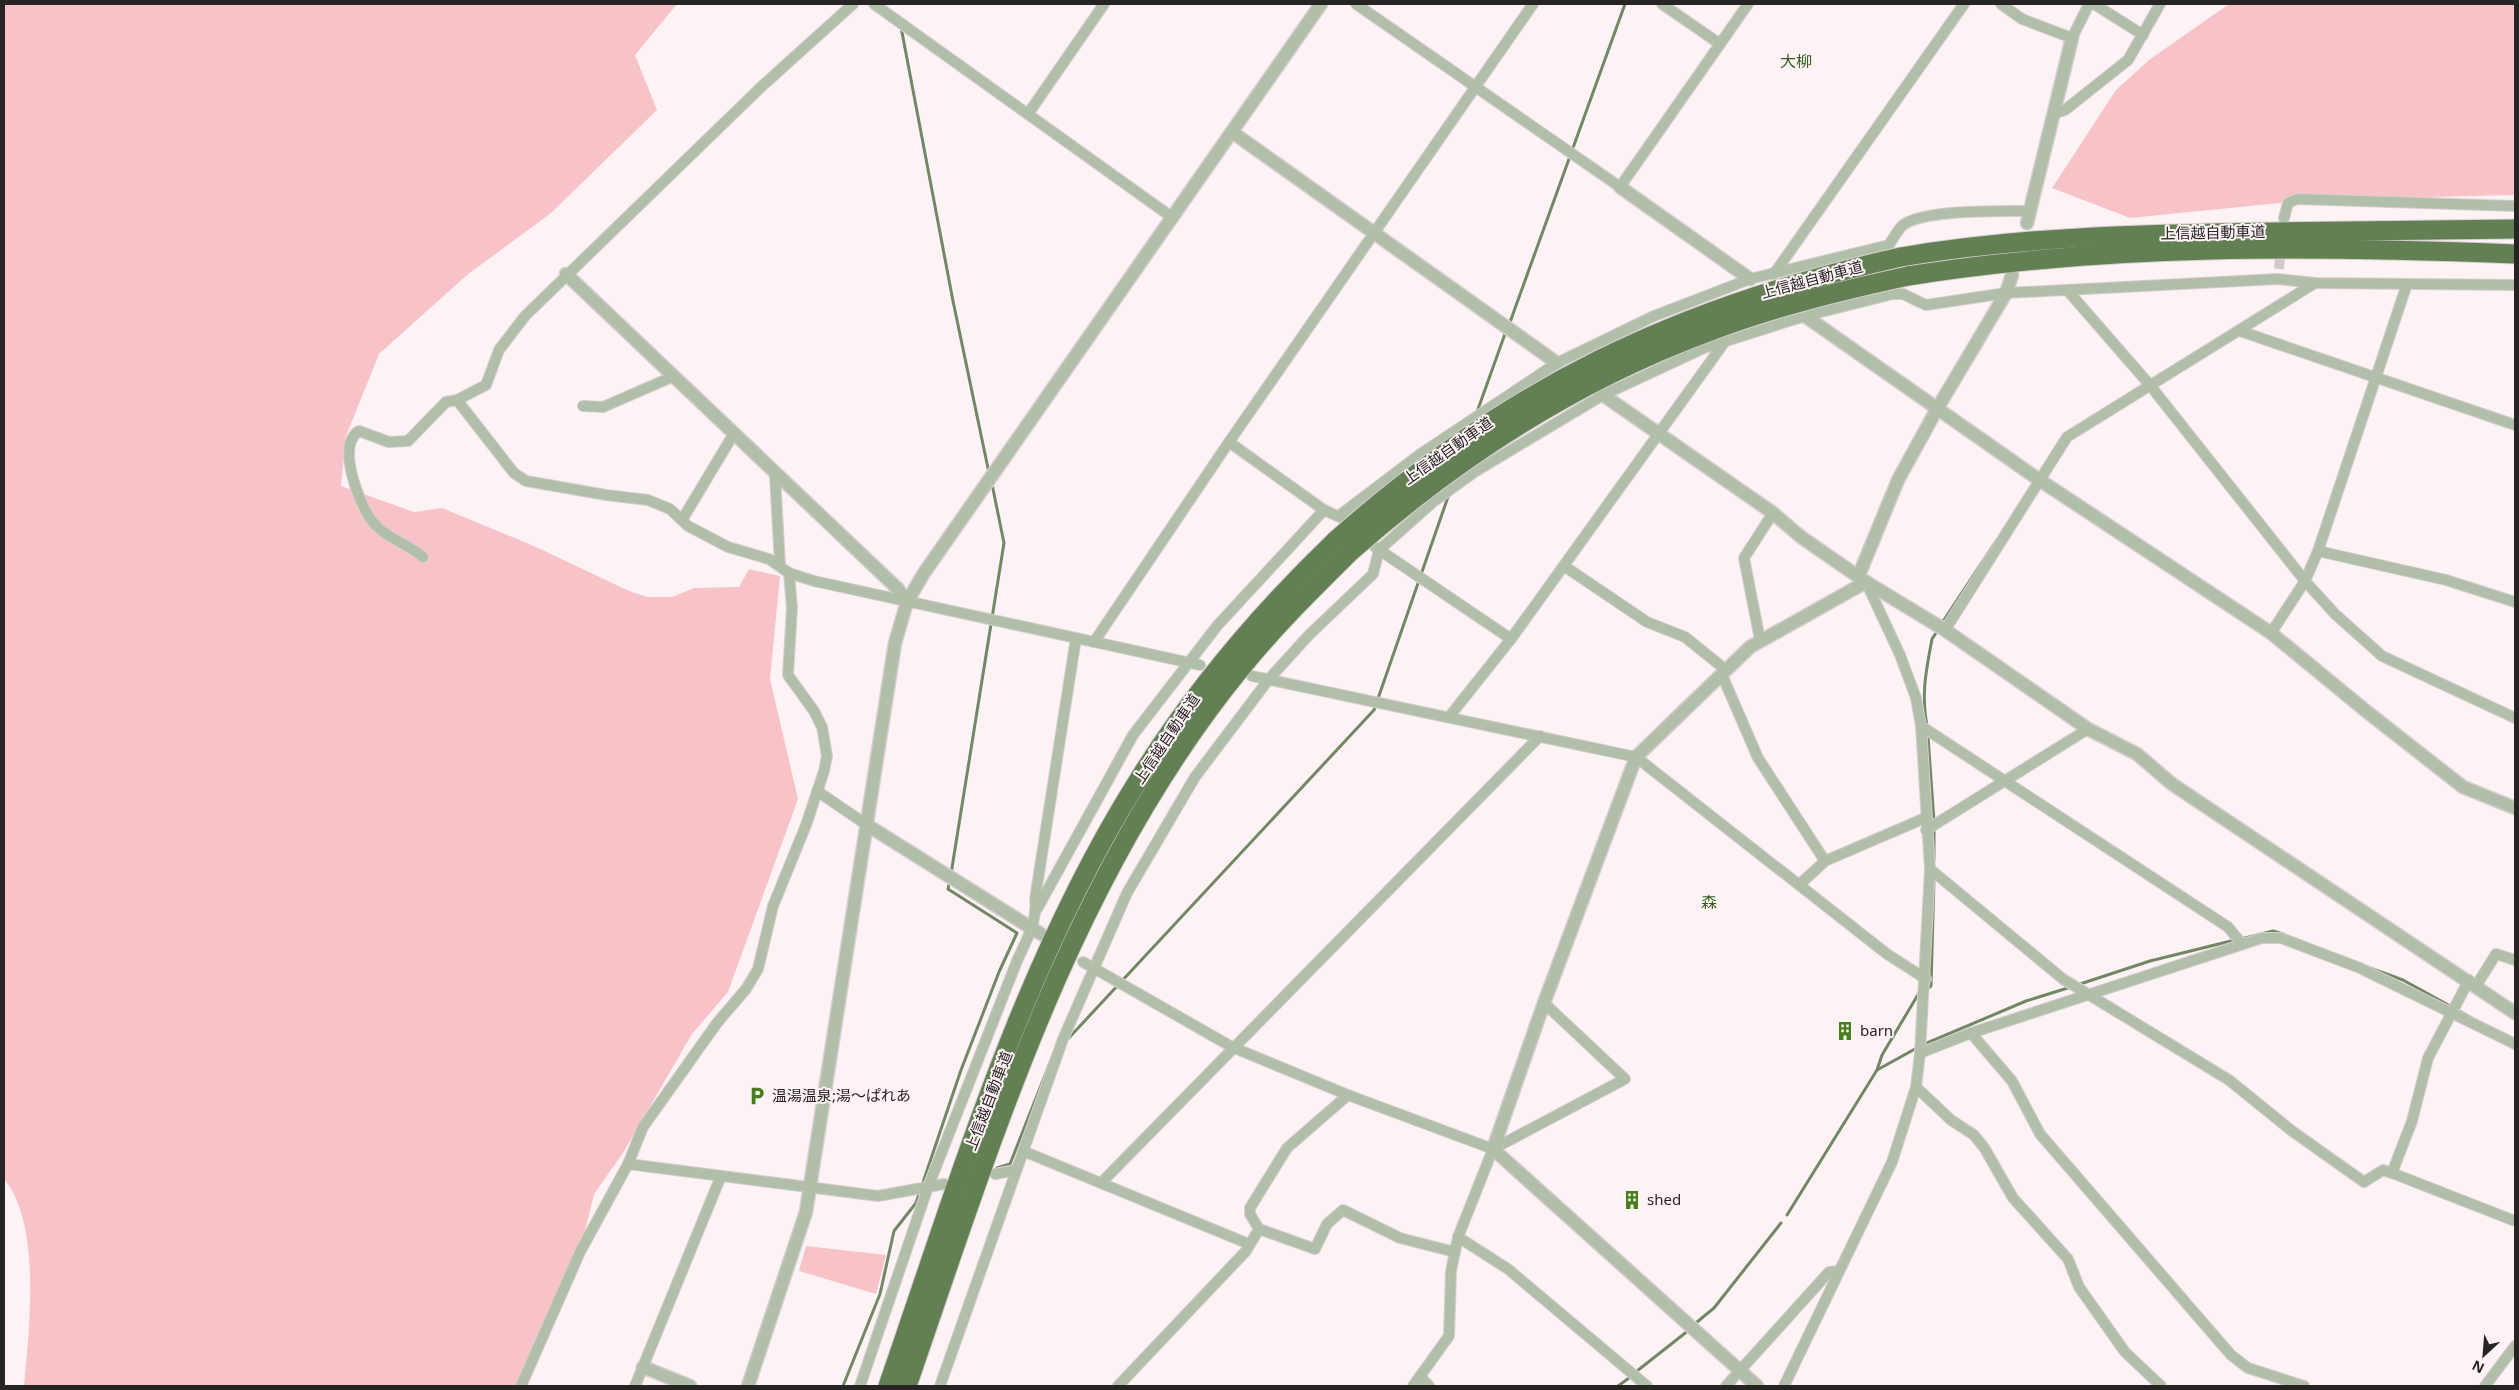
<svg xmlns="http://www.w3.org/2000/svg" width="2519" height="1390" viewBox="0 0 2519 1390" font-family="'Noto Sans','Noto Sans JP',sans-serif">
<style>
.green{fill:#f7c3c9}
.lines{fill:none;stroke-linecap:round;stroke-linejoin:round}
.stream{stroke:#718766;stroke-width:3}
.minor-tunnel{stroke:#d2caca;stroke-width:10;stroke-dasharray:10 5;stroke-linecap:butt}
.minor-casing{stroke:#d6cecf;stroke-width:12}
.tertiary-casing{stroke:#d6cecf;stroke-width:15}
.motorway-casing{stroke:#d6cecf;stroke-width:21}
.minor{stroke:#b1bfaa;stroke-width:10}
.tertiary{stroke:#b1bfaa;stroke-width:12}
.motorway{stroke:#628053;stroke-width:19}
.motorway-bridge-casing{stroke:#d6cecf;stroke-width:21;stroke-linecap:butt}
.motorway-bridge{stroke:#628053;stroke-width:19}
.labels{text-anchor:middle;stroke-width:4;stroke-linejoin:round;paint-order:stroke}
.street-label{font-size:15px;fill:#272424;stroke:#fdf3f4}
.poi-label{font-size:15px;fill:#272424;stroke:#fdf3f4;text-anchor:start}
.neighbourhood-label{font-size:16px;fill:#365d20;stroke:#fdf3f4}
</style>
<rect width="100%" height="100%" fill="#fdf3f4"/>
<g class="green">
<path d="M4 4H677L635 55 657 110 551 213 467 275 379 354 346 436 341 486 414 512 442 508 534 546 629 591 648 597H672L694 588 739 587 749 569 780 576 770 679 798 799 728 992 692 1034 623 1153 594 1194 580 1252 524 1386H24C29 1331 42 1224 4 1179Z"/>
<polygon points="2229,4 2515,4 2515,195 2311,200 2130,218 2052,188 2116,90 2149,60"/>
<polygon points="806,1246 886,1255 876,1294 799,1271"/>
</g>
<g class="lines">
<g class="stream">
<polyline points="901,27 953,301 989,473"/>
<polyline points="1509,325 1625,4"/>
<polyline points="1477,412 1506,331"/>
<polyline points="1942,623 1994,544"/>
<path d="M1927 726C1921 694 1926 671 1932 639L1936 633"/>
<polyline points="1928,737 1934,821"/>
<polyline points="1934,828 1934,859"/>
<polyline points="951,874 1004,543 992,484"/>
<polyline points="2241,939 2273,931 2283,934"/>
<polyline points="2370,968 2403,980 2472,1018"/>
<polyline points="2077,985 2150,961 2235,940"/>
<polyline points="1927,989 1931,986 1934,880"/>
<polyline points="1066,1041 1374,710 1449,494"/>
<polyline points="1927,1043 2026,1001 2071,987"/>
<polyline points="1877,1070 1882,1055 1919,993"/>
<polyline points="997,1168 1010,1164 1053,1055"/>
<polyline points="1787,1215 1877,1070 1915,1049"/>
<polyline points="1697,1322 1714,1308 1781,1223"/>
<polyline points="1637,1371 1689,1330"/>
<polyline points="843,1386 880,1294 894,1231 916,1203 961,1070 999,972 1017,933 948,889 950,880"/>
<polyline points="1618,1386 1629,1378"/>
</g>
<polyline class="minor-tunnel" points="2279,269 2281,245"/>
<g class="minor-casing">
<g id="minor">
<polyline points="853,4 760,88 525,316 499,350 486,385 457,400 514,473 526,481 606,495 648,500 670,509 688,526 728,547 769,559 789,573 814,581 1200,665"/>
<polyline points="874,4 1173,218"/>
<polyline points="1356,4 1620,187 1748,4"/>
<polyline points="1662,4 1720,44"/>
<polyline points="2001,4 2022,19 2072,38 2089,4"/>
<polyline points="2094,4 2143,35"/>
<polyline points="1028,114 1104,4"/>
<polyline points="2053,114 2065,110 2128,60 2160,4"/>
<polyline points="2284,218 2288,203 2297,199 2515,206"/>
<polyline points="1774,274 1964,4"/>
<polyline points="2068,291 2149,384 2305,581 2335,614 2382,656 2515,718"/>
<polyline points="2240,331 2515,425"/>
<polyline points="583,406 603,407 672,377"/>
<polyline points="1229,442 1324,510 1344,519"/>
<polyline points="775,476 780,565"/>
<path d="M1340 515 1419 455 1557 363 1654 316 1750 279 1889 245C1893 239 1897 231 1902 226 1921 209 2002 211 2028 211"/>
<polyline points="682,520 733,435"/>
<polyline points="1375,547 1511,639"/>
<polyline points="2318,551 2446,580 2515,602"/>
<path d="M423 557C407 543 385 538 372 521 359 504 336 445 359 431L389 442 408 441 446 402 457 400"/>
<polyline points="1564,566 1647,622 1685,637 1726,670"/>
<polyline points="1945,630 2067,437 2315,283"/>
<polyline points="2271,633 2305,581 2318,551 2407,284"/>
<polyline points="1760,640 1744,558 1773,513"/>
<polyline points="1094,642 1229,442 1533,4"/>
<polyline points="1722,675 1758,758 1825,861"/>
<polyline points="1252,676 1636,757 1887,954 1926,979"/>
<polyline points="1449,717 1511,639 1726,340"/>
<polyline points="1921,726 2228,927 2242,944"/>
<polyline points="817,791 867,825"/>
<polyline points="1926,830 2088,729"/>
<polyline points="1930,869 2063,979 2229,1080 2292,1131 2364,1182 2383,1170 2392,1173 2515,1221"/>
<polyline points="1800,884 1825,861 1925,818"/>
<polyline points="1037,909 1133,735 1217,626 1324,510"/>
<polyline points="1083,962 1232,1047 1348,1095 1493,1149"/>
<polyline points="2476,986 2496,954 2515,960"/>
<polyline points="1971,1033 2262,938 2281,938 2360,968 2515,1044"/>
<polyline points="1920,1053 1971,1033 2012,1081 2040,1134 2231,1355 2248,1368 2304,1386"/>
<polyline points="1916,1087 1951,1120 1974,1135 1985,1149 2013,1198 2068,1259 2079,1287 2125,1352 2161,1386"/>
<polyline points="1023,1151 1249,1244"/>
<polyline points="628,1164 878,1196 944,1184"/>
<polyline points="2392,1173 2412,1121 2428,1058 2469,980"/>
<polyline points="995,1174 1016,1170"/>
<polyline points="1101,1183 1540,736"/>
<polyline points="1259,1229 1315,1249 1327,1224 1343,1210 1400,1238 1455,1252"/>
<polyline points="1458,1237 1508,1269 1647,1386"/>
<polyline points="1420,1376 1429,1386"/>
<polyline points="521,1386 580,1252 628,1164 643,1127 717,1023 746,989 758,969 773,906 806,825 824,771 827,756 822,727 814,711 788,675 792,608 789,573"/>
<polyline points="635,1386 721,1176"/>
<path d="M860 1386 928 1187 1017 961C1026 941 1038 921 1035 899L1076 638"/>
<polyline points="940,1386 1063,1039 1127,893 1195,777 1269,679 1309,635 1373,574 1379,550 1433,502 1476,471 1603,395 1704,348 1805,316 1893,294 1903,294 1926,305 2006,293 2278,279 2315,283 2515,285"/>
<polyline points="1118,1386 1246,1251 1259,1229 1250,1214 1250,1208 1287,1148 1348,1095"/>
<polyline points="1413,1386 1449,1336 1451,1271 1458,1237 1493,1149 1625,1079 1544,1003"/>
<polyline points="1726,1386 1829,1272 1838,1271"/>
<polyline points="1784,1386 1892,1162 1916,1087 1920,1053 1930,869 1921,726 1916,698 1900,655 1866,582"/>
<polyline points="2485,1386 2515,1346"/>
</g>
</g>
<g class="tertiary-casing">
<g id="tertiary">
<polyline points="1232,132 1557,363"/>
<polyline points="1620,187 1750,279"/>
<polyline points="2027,223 2072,38"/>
<polyline points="566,274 898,589 907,602"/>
<polyline points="1805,316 2038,479 2271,633 2366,711 2463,787 2515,808"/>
<polyline points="1603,395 1773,513 1801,537 1866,582 1945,630 2088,729 2137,754 2172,784 2515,1013"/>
<polyline points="1859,575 1898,480 1937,409 2006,293 2012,275"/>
<polyline points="867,825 1041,934"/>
<polyline points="643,1367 690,1386"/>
<polyline points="748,1386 806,1212 895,643 907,602 924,573 1321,4"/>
<polyline points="1757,1386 1493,1149 1544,1003 1636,757 1750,647 1866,582"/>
</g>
</g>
<g class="motorway-casing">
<g id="motorway">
<path d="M1901 257C2025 236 2148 234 2274 232 2354 231 2435 230 2515 229"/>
<path d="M1908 276C2108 244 2313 246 2515 254"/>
<path d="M888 1386C958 1184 1022 966 1136 784 1192 693 1259 614 1336 540"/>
<path d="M907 1386C993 1137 1071 876 1241 668 1274 627 1312 590 1349 553"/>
</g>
</g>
<use href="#minor" class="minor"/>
<use href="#tertiary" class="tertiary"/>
<use href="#motorway" class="motorway"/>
<g class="motorway-bridge-casing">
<g id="motorway-bridge">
<path d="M1336 540C1507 388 1679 306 1901 257"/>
<path d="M1349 553C1455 459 1575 381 1708 332 1773 307 1840 291 1908 276"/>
</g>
</g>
<use href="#motorway-bridge" class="motorway-bridge"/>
</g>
<defs>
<g id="building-bare" transform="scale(1.5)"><path d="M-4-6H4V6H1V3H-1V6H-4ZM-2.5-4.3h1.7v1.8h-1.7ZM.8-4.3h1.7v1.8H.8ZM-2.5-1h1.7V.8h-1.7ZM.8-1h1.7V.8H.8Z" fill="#45801d" stroke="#fdf3f4" stroke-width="2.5" paint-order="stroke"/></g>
<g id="parking-bare" transform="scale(1.5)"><path d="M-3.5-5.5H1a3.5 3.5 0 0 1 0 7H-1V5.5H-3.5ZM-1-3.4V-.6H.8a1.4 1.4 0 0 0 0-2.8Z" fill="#45801d" stroke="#fdf3f4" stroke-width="2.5" paint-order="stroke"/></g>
</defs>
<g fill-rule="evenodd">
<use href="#building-bare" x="1845" y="1031"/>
<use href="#parking-bare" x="757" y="1096"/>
<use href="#building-bare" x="1632" y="1200"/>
</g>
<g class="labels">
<g class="street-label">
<text transform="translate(2213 233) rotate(-1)" y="5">上信越自動車道</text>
<text transform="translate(1812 280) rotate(-15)" y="5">上信越自動車道</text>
<text transform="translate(1448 451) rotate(-35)" y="5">上信越自動車道</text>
<text transform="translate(1167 739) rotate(-56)" y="5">上信越自動車道</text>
<text transform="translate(989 1101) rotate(-69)" y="5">上信越自動車道</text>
</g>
<g class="poi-label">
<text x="1860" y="1036">barn</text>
<text x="772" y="1101">温湯温泉;湯〜ぱれあ</text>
<text x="1647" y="1205">shed</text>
</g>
<g class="neighbourhood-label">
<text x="1796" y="67">大柳</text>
<text x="1709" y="908">森</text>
</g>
</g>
<rect width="2519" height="1390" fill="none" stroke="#272424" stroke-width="10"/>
<g transform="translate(2484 1355) rotate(206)" stroke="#fdf3f4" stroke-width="4" paint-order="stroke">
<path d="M0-4L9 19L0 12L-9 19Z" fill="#272424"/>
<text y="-8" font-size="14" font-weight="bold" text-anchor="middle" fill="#272424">N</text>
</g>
</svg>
